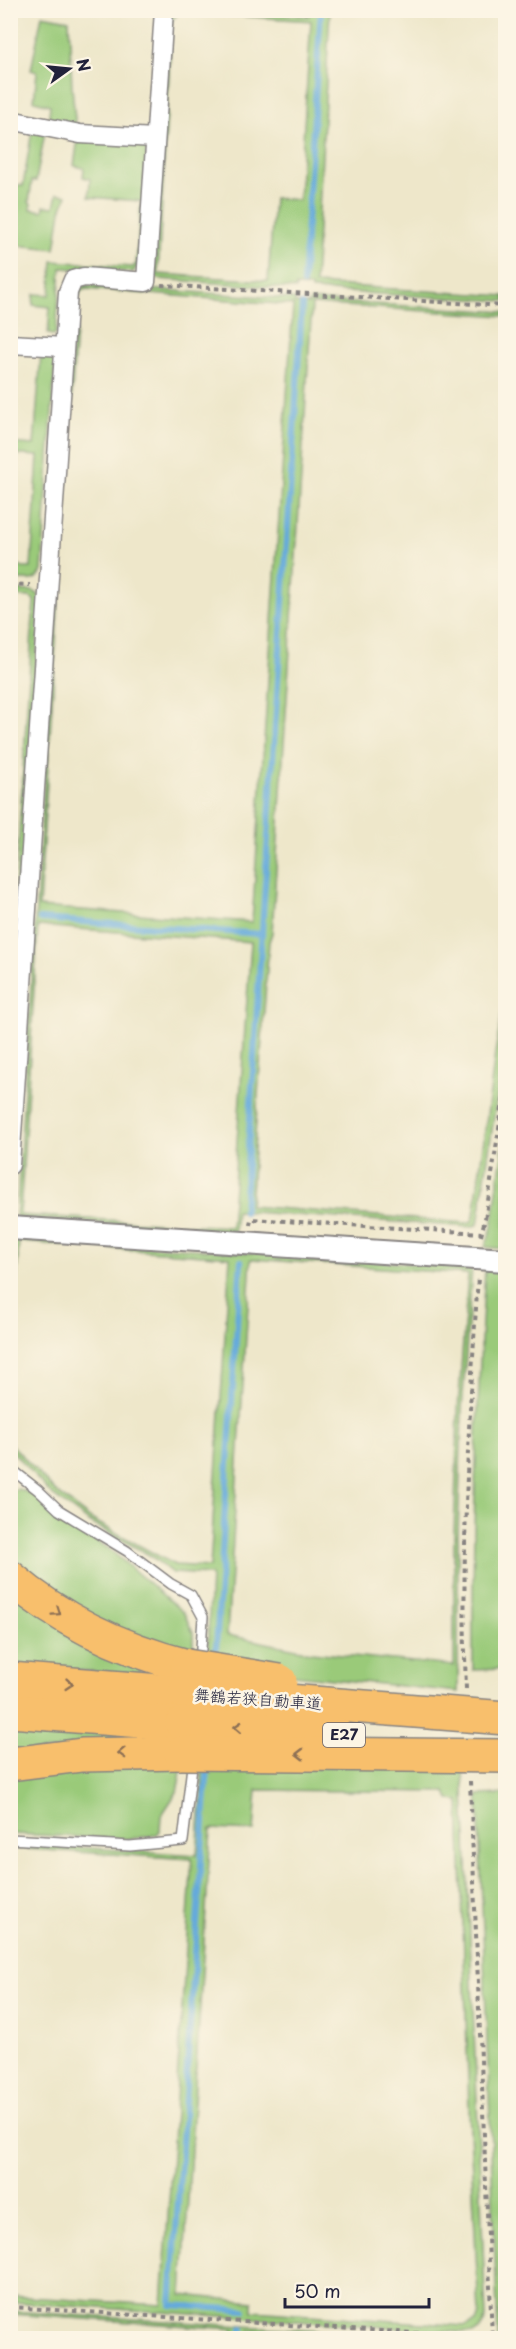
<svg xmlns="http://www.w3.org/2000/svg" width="516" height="2349" viewBox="0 0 516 2349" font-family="'Playpen Sans','Klee One',sans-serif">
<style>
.green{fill:#9aca79;stroke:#5e765a;stroke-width:1.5;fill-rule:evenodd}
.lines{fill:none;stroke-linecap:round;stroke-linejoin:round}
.stream{stroke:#65aadb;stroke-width:6}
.service-casing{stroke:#888482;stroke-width:12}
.minor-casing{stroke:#888482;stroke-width:21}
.tertiary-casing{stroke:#888482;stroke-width:26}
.motorway-casing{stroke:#888482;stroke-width:36}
.path{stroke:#888482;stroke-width:4;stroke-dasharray:4.5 4.5;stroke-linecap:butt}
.service{stroke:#fff;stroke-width:9}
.minor{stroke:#fff;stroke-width:18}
.tertiary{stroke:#fff;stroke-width:22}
.motorway{stroke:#f8bf6c;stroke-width:33}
.motorway-bridge-casing{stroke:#888482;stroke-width:36;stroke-linecap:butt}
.motorway-bridge{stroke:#f8bf6c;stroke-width:33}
.oneway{stroke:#8d7054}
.labels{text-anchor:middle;stroke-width:5;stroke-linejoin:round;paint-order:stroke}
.shield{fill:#fcf5e5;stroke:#63616e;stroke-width:1.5}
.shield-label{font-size:15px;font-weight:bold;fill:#22223b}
.street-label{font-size:16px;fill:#22223b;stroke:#fcf5e5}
</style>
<rect width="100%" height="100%" fill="#fcf5e5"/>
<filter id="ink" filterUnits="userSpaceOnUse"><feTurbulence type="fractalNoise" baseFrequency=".0167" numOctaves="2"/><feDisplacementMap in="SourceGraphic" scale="12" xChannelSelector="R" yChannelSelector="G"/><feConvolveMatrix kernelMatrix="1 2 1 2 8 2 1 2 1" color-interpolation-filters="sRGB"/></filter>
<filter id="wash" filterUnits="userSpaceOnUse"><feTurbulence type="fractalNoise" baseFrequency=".008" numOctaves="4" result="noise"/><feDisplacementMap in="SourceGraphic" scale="24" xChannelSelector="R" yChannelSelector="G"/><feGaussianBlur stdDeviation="1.35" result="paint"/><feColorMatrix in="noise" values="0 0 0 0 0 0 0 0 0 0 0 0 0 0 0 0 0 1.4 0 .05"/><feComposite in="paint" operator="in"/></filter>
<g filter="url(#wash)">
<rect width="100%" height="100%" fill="#eee7ca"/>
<g class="green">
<path d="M173 11H218L309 16 310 11H330L315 284 505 296V301L311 290V287L296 286V289L159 279 154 275 169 18ZM180 12 311 21 299 200 274 198 268 281 158 274 172 20Z"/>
<polygon points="42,15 69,20 72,87 76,130 48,124 50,105 34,101 37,72 31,70"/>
<polygon points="32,130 45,132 36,181 32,181 29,202 31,204 31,209 43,211 44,206 54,207 57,194 67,195 61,211 55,249 15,245 11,276 11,184 23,186"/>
<polygon points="78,138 147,141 141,262 133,272 61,268 56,333 53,335 48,334 50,307 33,305 34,294 50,295 53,261 132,267 136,264 141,201 89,197 90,179 83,177 84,168 74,166"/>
<path d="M85 285 295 299V303L309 304 310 300 505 312V316L312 304 272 933 269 942 250 1206 467 1223 472 1221 474 1215 495 1053 505 995V1042L478 1225 469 1227 236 1211 234 1232 16 1218 75 298 80 287ZM86 289 293 305 252 922 39 907 78 298 81 291ZM38 926 251 942 231 1227 20 1215Z"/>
<path d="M41 354 52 356 55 364 42 571C36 584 23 580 11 579L10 559 23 568H31L38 456 11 454V443L34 445Z"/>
<polygon points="11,590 33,591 38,594 40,601 18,924 11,924 10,909 14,909 34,600 30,597 11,596"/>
<polygon points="505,1132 505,1249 485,1247 492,1227"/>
<path d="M15 1237 472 1268 462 1410 458 1535V1692L284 1674 207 1660 211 1575 172 1573 151 1556 89 1522 51 1494 11 1450V1444L55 1491 91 1519 175 1565 210 1567 230 1257 19 1242 11 1365 13 1241ZM251 1259 468 1274 458 1409 454 1535V1666L311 1652 227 1635Z"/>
<path d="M485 1269 505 1270 506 1669 473 1670C472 1536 477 1403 485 1269Z"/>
<polygon points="18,1489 33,1494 62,1520 108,1548 184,1613 193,1633 193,1658 116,1633 11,1565 11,1491"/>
<polygon points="10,1592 134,1660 140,1671 138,1674 11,1667"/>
<polygon points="11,1723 158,1734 153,1744 11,1753"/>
<path d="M201 1760 463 1767 486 2318 480 2330 475 2333 11 2302 10 2296 162 2305 192 1859 11 1848V1843L197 1855 202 1786ZM257 1790 446 1792 449 1800 459 1801 469 2111 479 2315 476 2322 466 2326 253 2311V2302L182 2295 211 1829 254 1831Z"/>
<polygon points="183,1762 177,1792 161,1816 160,1831 156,1835 130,1839 11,1834 11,1774"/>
<polygon points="505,1794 506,2338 498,2338 478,1795"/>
<polygon points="11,2311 429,2338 374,2338 251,2331 250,2338 234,2338 234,2329 11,2314"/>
</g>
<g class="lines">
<g class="stream">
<polyline points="303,283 321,10"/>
<polyline points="10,917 15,918"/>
<polyline points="40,919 262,934"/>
<polyline points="244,1212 302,305"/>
<polyline points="216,1648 241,1261"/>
<polyline points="208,1762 171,2305 244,2310"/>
<polyline points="242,2338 242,2329"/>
</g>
</g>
</g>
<g filter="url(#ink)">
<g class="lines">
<g class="service-casing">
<g id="service">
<polyline points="10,1468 38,1490 59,1510 127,1551 171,1584 191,1595 203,1617 200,1664"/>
<polyline points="10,1839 130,1846 183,1841 193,1758"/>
</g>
</g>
<g class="minor-casing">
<g id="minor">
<polyline points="10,120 80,134 155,138"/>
<polyline points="10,344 64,347"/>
<polyline points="10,1165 68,292 73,280 84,277 146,282 164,10"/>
</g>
</g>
<g class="tertiary-casing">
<polyline id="tertiary" points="10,1228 506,1260"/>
</g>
<g class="motorway-casing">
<g id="motorway">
<path d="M10 1577C62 1622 122 1649 187 1666"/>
<polyline points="10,1679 185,1693"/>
<polyline points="10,1711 182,1724"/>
<polyline points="10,1764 82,1755 181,1753"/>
</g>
</g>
<g class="path">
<polyline points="277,10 306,13"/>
<polyline points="161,285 506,306"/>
<polyline points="10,584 30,585"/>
<polyline points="250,1225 251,1219 481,1233"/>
<polyline points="481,1236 486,1214 506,1082"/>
<path d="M466 1689C461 1552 469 1414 478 1277"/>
<polyline points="470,1781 492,2338"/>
<polyline points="10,2307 492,2338"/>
</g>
<use href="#service" class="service"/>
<use href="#minor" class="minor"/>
<use href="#tertiary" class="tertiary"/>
<use href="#motorway" class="motorway"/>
<g class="motorway-bridge-casing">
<g id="motorway-bridge">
<polyline points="187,1666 280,1681"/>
<polyline points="185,1693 506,1718"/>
<polyline points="182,1724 336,1734"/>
<polyline points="181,1753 506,1756"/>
</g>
</g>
<use href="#motorway-bridge" class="motorway-bridge"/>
</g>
<defs><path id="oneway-chevron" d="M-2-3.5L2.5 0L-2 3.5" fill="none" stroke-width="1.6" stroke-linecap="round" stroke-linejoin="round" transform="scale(1.5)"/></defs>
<g class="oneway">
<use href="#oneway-chevron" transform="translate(57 1612) rotate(34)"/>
<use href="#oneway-chevron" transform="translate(69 1684) rotate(5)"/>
<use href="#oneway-chevron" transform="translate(238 1727) rotate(-177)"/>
<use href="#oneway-chevron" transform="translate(122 1753) rotate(178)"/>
<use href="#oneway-chevron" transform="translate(300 1754) rotate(-180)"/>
</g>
</g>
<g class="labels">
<rect class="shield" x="323" y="1723" width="42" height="24" rx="4.5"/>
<g class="shield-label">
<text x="344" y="1740">E27</text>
</g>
<g class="street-label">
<text transform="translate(258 1699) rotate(4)" y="6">舞鶴若狭自動車道</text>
</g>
</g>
<rect width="516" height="2349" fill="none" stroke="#fcf5e5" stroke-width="36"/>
<g transform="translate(69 69) rotate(75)" stroke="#fcf5e5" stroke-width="4.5" paint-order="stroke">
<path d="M0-4.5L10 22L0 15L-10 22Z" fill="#22223b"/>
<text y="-9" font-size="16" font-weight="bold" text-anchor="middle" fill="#22223b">N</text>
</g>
<path d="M285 2298v9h144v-9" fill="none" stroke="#22223b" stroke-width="3"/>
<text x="294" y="2298" font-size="18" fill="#22223b" stroke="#fcf5e5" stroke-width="4.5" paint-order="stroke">50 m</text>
</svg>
